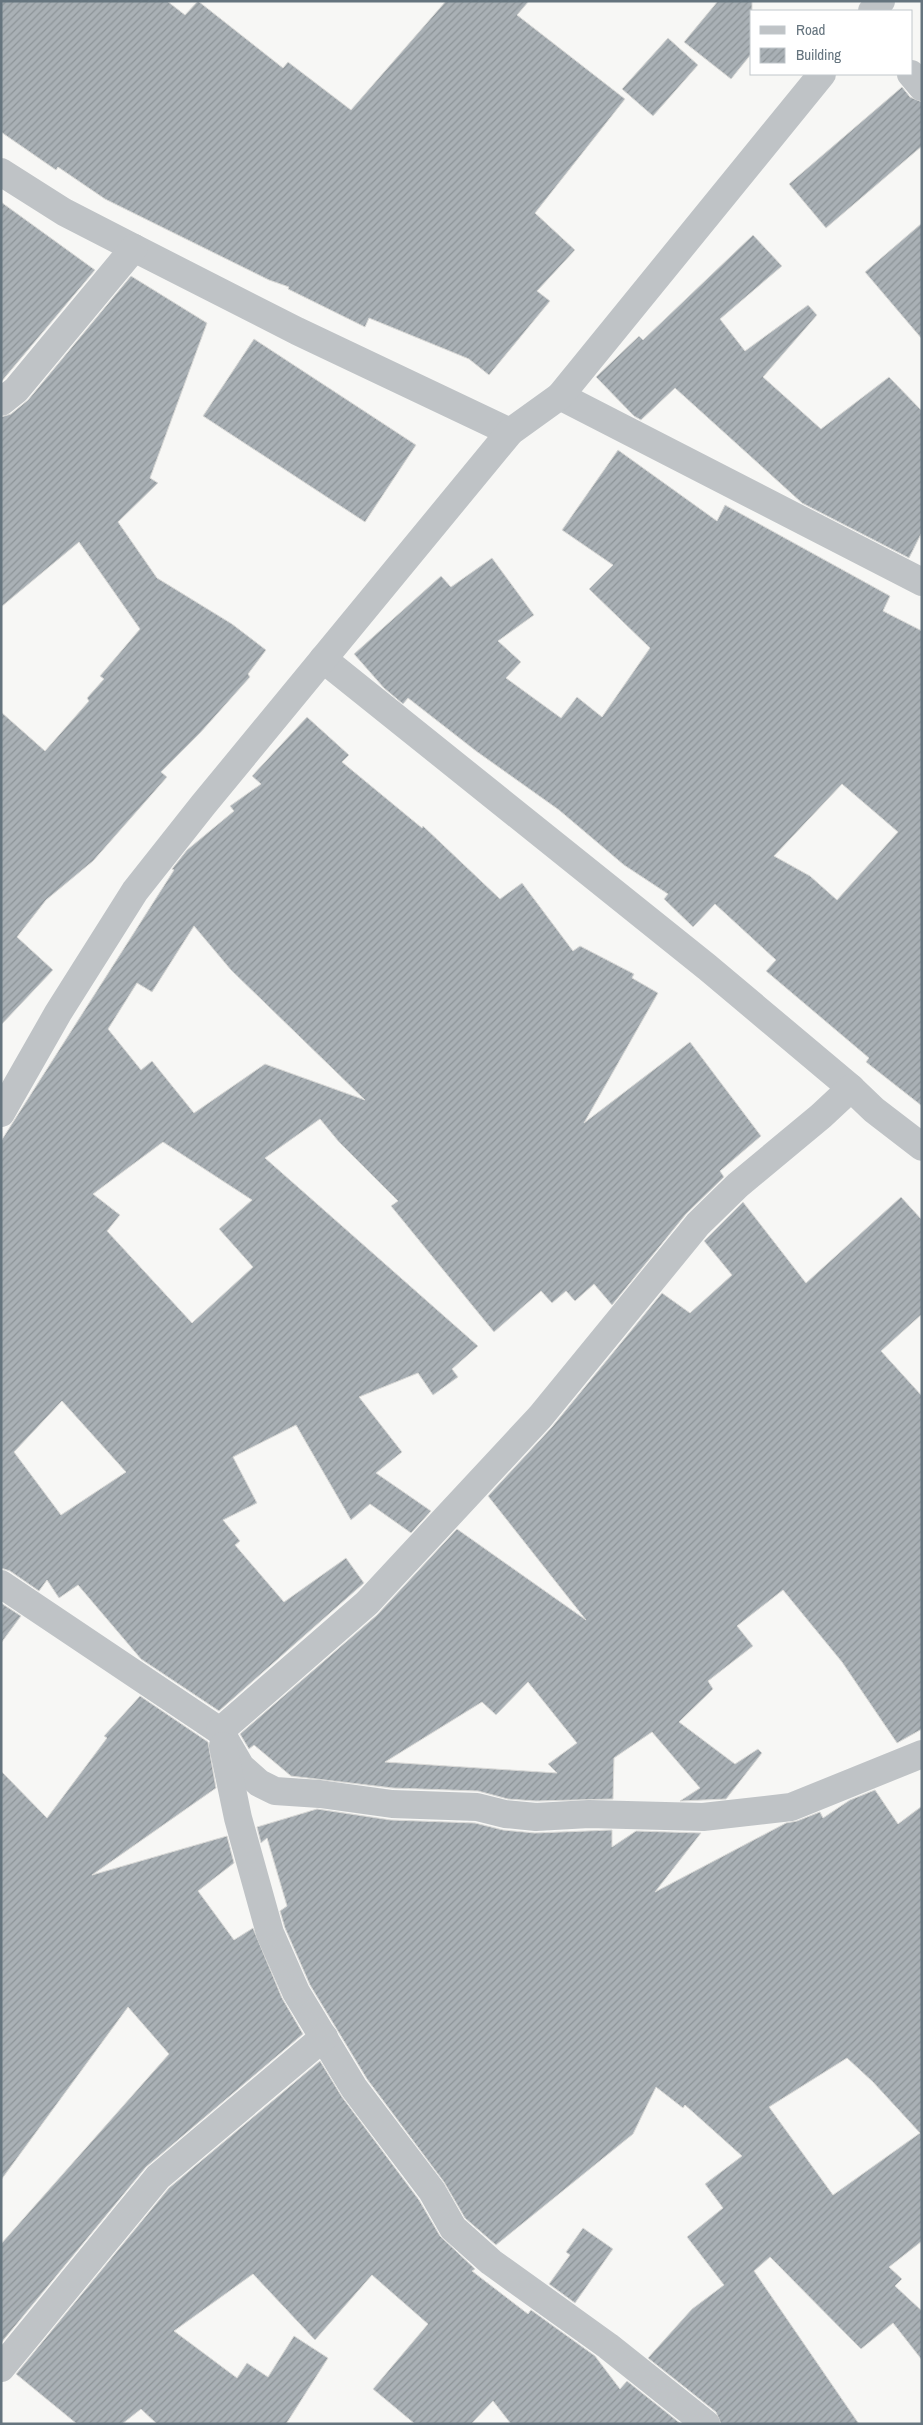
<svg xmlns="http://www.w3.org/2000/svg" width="923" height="2425" viewBox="0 0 923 2425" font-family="'Archivo Narrow',sans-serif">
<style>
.building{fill:url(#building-hatch);stroke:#d9d9d7;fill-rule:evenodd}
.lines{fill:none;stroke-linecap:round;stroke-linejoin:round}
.minor{stroke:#bfc3c6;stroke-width:28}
</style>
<defs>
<pattern id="building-hatch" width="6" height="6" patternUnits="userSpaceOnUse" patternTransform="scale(1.25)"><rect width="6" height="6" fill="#a9b0b5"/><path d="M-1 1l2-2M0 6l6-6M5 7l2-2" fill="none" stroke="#8d9498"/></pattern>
</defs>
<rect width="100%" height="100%" fill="#f7f7f5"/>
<g class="building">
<polygon points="1,1 167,1 185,15 198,1 283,68 288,62 351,110 446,1 529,1 517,15 625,99 535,213 575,250 537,291 550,301 489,375 469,359 369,318 365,327 288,289 289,287 269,280 105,199 58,167 56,170 1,132"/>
<polygon points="718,1 752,1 752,53 731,79 684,42"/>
<polygon points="668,38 698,65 653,116 622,89"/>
<polygon points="902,87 910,97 922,102 922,146 826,228 789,184"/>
<polygon points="1,202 95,270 1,382"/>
<polygon points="922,223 922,339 865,272"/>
<polygon points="753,235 782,266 720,319 745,351 808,305 817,315 763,377 821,429 889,377 922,411 922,532 909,558 802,503 675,388 641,420 634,416 596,377 639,336 643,340"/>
<polygon points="131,276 207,323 150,478 158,483 118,522 157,578 232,624 266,650 248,674 250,677 200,733 161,772 167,777 93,861 46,900 17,937 53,970 1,1025 1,712 45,751 89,701 87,698 104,679 100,676 140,629 79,542 1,607 1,417 11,414 28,400"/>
<polygon points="254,339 416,445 365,522 203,416"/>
<path d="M618 450 717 521 725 505 890 596 883 611 922 631V1106L866 1062 869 1058 766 971 776 960 715 904 693 927 664 899 668 894 624 865 559 810 476 751 408 698 403 704 384 688 354 654 441 576 451 587 492 558 534 615 498 641 521 662 506 678 561 718 577 697 602 717 650 648 589 589 613 565 562 530ZM842 784 898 832 837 900 810 876 774 856Z"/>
<path d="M307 717 349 755 342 762 422 828 423 826 500 899 522 883 573 951 580 946 634 974 632 978 658 993 584 1123 690 1042 761 1136 720 1171 724 1177 686 1214 612 1305 594 1284 575 1301 566 1291 552 1303 541 1291 494 1332 391 1206 398 1201 339 1142 320 1119 265 1158 478 1346 452 1369 458 1377 433 1395 418 1373 359 1397 402 1452 376 1473 431 1511 411 1533 370 1504 351 1520 296 1425 233 1457 257 1503 223 1520 240 1541 235 1545 284 1602 346 1558 364 1583 219 1711 141 1659 78 1585 59 1598 47 1580 39 1591 10 1571 1 1568V1141L174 870 172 869 187 850 234 811 230 806 261 784 252 776ZM194 926 231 970 365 1100 265 1064 194 1113 152 1061 141 1070 108 1029 137 983 152 992ZM163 1142 252 1200 219 1229 253 1267 192 1323 107 1231 120 1215 93 1194ZM62 1401 126 1472 61 1515 14 1452Z"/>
<path d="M901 1197 922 1220V1314L881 1351 922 1396V1729L897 1743 842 1662 783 1590 737 1626 753 1646 708 1681 713 1689 679 1722 735 1764 758 1749 762 1753 726 1799 680 1801 700 1788 652 1732 614 1758 613 1799 536 1801 508 1799 478 1791 393 1788 291 1776 254 1745 249 1749 240 1734 377 1615 457 1529 586 1620 488 1496 552 1427 662 1293 690 1313 732 1275 704 1241 743 1202 806 1283ZM528 1682 577 1743 548 1764 557 1773 385 1762 482 1702 496 1715Z"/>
<polygon points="1,1603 21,1616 1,1643"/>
<polygon points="140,1696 208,1742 216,1788 92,1875 227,1836 234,1863 198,1891 234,1940 253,1928 282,1998 303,2034 146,2167 1,2343 1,2244 169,2054 128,2007 1,2180 1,1771 47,1818 107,1738 104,1736"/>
<path d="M875 1790 898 1824 922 1806V2241L889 2267 902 2279 895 2286 922 2311V2360L893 2323 861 2349 770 2257 754 2271 859 2424H721L716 2412 648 2358 692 2309 724 2285 687 2237 723 2208 705 2184 742 2156 685 2105 683 2108 656 2087 633 2134 496 2245 465 2218 444 2182 367 2079 310 1985 285 1928 280 1911 287 1906 267 1838 261 1843 257 1827 317 1809 391 1820 475 1823 503 1830 535 1833 612 1830V1847L636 1831 701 1833 655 1892 786 1823 797 1821 820 1812 823 1818 850 1800ZM847 2058 873 2082 920 2133 833 2195 769 2107Z"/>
<polygon points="320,2061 342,2097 419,2200 440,2236 475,2269 472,2271 528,2314 531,2310 595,2356 620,2389 627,2381 681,2424 511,2424 493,2401 471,2424 415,2424 373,2389 428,2324 372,2275 315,2340 253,2274 174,2331 237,2378 247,2363 268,2377 294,2336 328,2358 286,2424 157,2424 141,2409 122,2424 77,2424 16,2374 169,2188"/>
<polygon points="583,2228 613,2249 575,2303 549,2284 570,2255 566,2252"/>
</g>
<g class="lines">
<g class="minor">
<polyline points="872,11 881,1"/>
<polyline points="911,74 922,87"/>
<polyline points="1,172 64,212 134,248 297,331 510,432"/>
<polyline points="560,396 922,582"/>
<polyline points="1,402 16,390 134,248"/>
<polyline points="323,659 707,967 851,1088"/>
<polyline points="1,1113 58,1013 135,891 203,805 510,432 560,396 822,74"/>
<polyline points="1,1584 220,1731 241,1767 259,1783 275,1791 320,1794 392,1804 477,1807 505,1814 536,1817 589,1814 703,1817 791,1807 922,1754"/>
<polyline points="220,1731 367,1603 540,1417 698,1224 738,1185 821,1116 851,1088 874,1110 922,1147"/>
<polyline points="223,1746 238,1818 270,1933 296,1992 354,2088 432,2191 453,2228 491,2262 608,2346 706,2424"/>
<polyline points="1,2368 158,2177 324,2037"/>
</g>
</g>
<rect width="923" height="2425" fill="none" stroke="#65747e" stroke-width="5"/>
<rect x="750" y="10" width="162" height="65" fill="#ffffff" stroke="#c1c7cb"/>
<rect x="760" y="26" width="25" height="8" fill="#bfc3c6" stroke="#c1c7cb"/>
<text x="796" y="35" font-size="15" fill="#65747e">Road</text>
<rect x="760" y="48" width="25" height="15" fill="url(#building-hatch)" stroke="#c1c7cb"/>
<text x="796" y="60" font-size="15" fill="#65747e">Building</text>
</svg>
